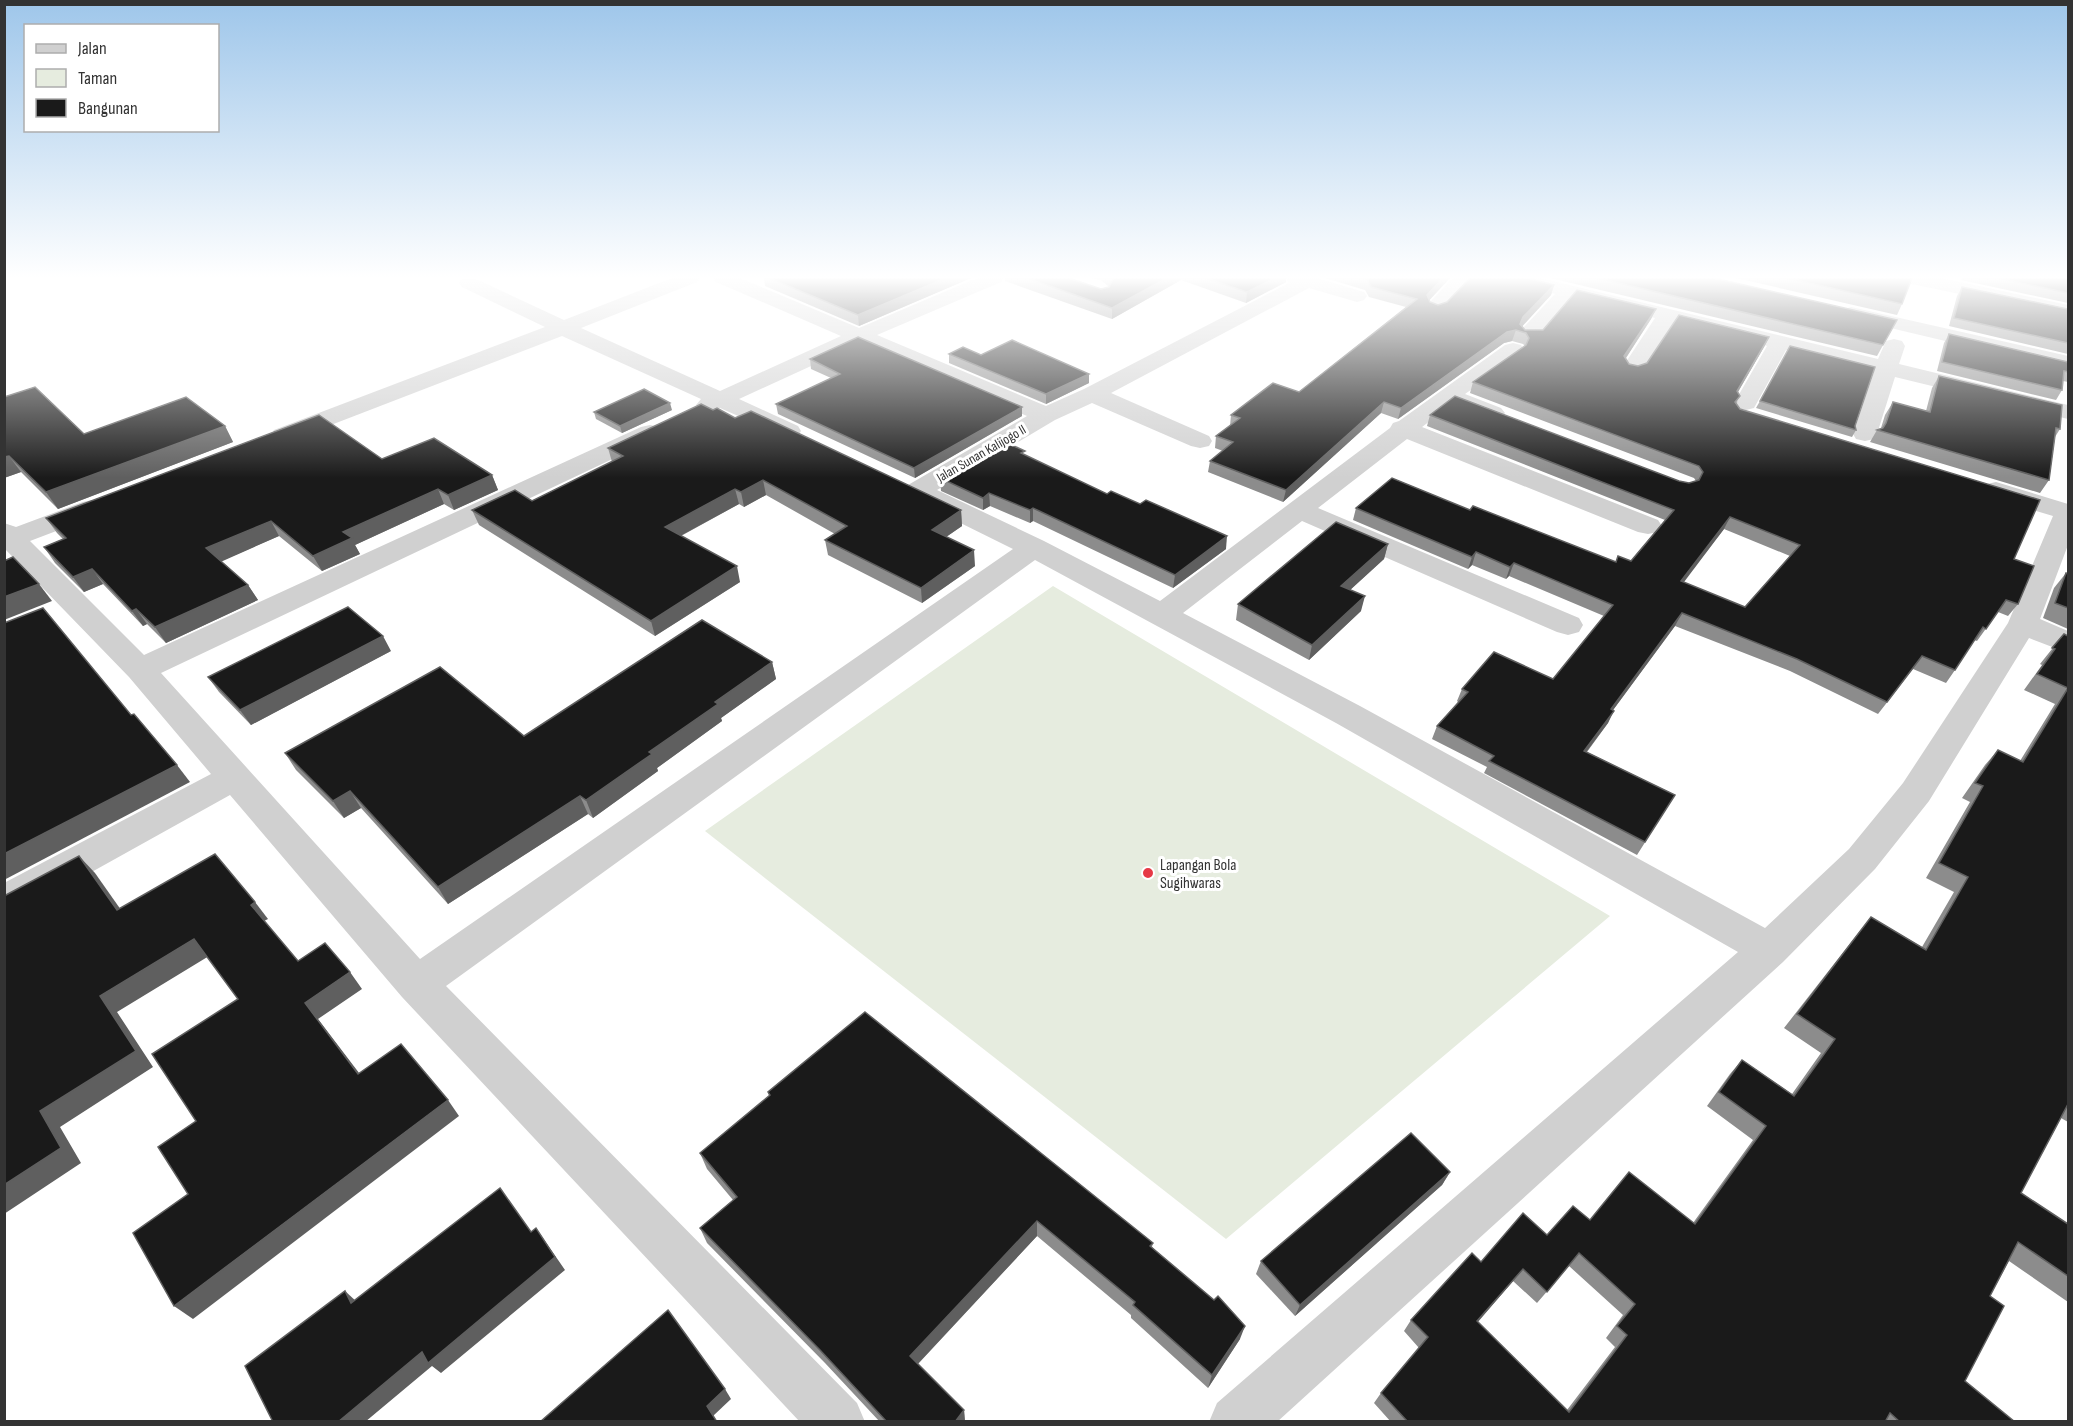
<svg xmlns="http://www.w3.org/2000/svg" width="2073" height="1426" viewBox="0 0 2073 1426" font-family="'Sofia Sans Condensed',sans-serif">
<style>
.green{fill:#e6ecdf}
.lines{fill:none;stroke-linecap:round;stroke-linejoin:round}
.minor{fill:#d0d0d0;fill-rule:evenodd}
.wall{fill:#8c8c8c;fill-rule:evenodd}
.shaded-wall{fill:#5f5f5f}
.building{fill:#1a1a1a;stroke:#5f5f5f;stroke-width:1.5;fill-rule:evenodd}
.poi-dot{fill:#e63946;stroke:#fff;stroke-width:2}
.labels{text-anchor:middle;stroke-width:6;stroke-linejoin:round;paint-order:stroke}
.far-street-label{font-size:14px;fill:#333;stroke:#fff}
.poi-label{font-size:16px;fill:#333;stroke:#fff;text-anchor:start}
</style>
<rect width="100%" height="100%" fill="#fff"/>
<polygon class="green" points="1053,586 1610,916 1226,1239 705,831"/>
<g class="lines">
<g class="minor">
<path d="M672 278H700L697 282 581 328 720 391 841 336 716 282 713 278H740L859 328 977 278H1004L1001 282 877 335 1046 406 1084 389 1289 283 1285 278H1317L1364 292 1367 296 1364 300 1357 302 1309 288 1111 393 1209 436 1212 441 1209 446 1200 448 1191 446 1092 403 1055 420 937 490 1044 541 1160 601 1390 428 1393 423 1399 421 1505 345 1513 343 1521 345 1524 350 1521 355 1465 394 1501 408 1505 413 1501 418C1485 422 1467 411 1451 405L1422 427 1658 520 1662 526 1658 532 1648 534 1638 532 1407 439 1318 508 1579 618 1583 625 1579 632 1568 635 1557 632 1302 521 1183 613 1360 706 1765 928 1849 849 1903 783 2008 623 2053 516 1987 496 1983 490 1987 484 1996 482 2068 504V545L2040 619 2068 631V653L2029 638 1929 801 1875 869 1783 962 1277 1422H1209L1217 1403 1738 952 1336 723 1035 560 446 986 857 1403 865 1422H800L402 997 230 795 18 913 4 918V883L211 774 129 677 4 548V523L16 527 83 502 92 500 101 502 105 508 101 514 30 541 144 655 641 427 650 425 659 427 662 432 659 437 161 673 420 959 1013 549 908 497 904 491 908 485 1027 416 859 344 739 399 798 426 801 431 798 436 789 438 720 408 708 412 700 410 696 405 701 399 562 336 292 440 283 442 274 440 271 435 274 430 545 327 462 287 459 283 462 279H476L564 320Z"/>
<polygon points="1453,278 1474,278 1443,311 1436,313 1429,311 1426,307 1429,303"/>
<polygon points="1505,278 1540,278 1878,359 1886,341 1894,339 1902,341 1905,346 1899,364 2068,405 2068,419 1895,377 1877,434 1874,439 1865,441 1856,439 1853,434 1874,372 1786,350 1754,408 1746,410 1738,408 1734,403 1767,346 1674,323 1641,373 1633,375 1625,373 1622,368 1655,318 1573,298 1538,339 1530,340 1522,339 1519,334 1522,329 1555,294 1508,282"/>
<polygon points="1902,278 1941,278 2068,305 2068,317 1912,284 1905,282"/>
<polygon points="1851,307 2068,356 2068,370 1844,317 1840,313 1844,309"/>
</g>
</g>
<g class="wall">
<polygon points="764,278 971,278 859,326 765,286"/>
<polygon points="1005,278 1069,278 1101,289 1109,287 1101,280 1090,278 1286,278 1286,282 1246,303 1181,280 1112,319 1005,281"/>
<path d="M1325 278H1450L1429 300 1430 302 1438 305 1554 285 1551 295 1522 326 1525 330H1543L1656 309 1651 319 1626 358 1629 364 1638 366 1769 337 1764 347 1738 392 1737 405 1740 409 2014 559 2018 604 2008 616 1998 612 1977 641 1974 640 1955 670 1946 683 1913 669 1878 714 1790 671 1675 626 1613 710 1608 723 1587 752 1675 795 1637 855 1484 773 1487 767 1432 739 1437 726 1458 702 1457 701 1462 689 1553 679 1604 616 1509 576 1506 579 1472 565 1468 569 1353 520 1356 508 1470 510 1616 562 1631 561 1665 520 1427 426 1430 415 1679 481 1689 483 1696 481 1694 478 1470 393 1473 382 1525 346 1523 344 1512 341 1504 343 1398 419 1381 413 1283 502 1208 472 1210 461 1223 451 1215 448 1216 436 1230 426 1231 415 1299 392 1406 307 1369 297 1365 290ZM1724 529 1790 556 1745 607 1683 582Z"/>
<polygon points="1550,278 1714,278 1897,320 1877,356"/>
<polygon points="1736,278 1912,278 1902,304 1897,315"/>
<polygon points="1962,278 2068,278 2068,303 1961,280"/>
<polygon points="1962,287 2068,309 2068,354 1949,326 1957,296"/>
<polygon points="1949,334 2068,362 2068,382 2063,381 2062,390 2056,400 1937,371 1944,343"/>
<polygon points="949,354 981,355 1089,374 1089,383 1046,404 949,363"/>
<polygon points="810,359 1022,407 1022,416 915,478 778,414 776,404 831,378 811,369"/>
<polygon points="1939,376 2060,429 2055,437 2049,480 2040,493 1870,442 1877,430 1881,428 1885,415 1893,402 1926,411 1932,388"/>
<polygon points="4,397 84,434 225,426 233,442 58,509 21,472 4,478"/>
<polygon points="1760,401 1855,426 1856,430 1852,437 1756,408"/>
<polygon points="672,410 622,433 596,419 594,412"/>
<polygon points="713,410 735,418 961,510 962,526 946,537 975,566 922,603 828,555 825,540 835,534 766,495 744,507 739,504 681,536 740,582 655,636 479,525 472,510 532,501 612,462 608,448"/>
<polygon points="1025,455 1107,494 1226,549 1173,588 1033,521 1030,523 990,506 983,510 941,491 940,478"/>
<polygon points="382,459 492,475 498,490 454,510 444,504 355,545 360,554 322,571 279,536 221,561 248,585 258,600 166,643 147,624 143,626 103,584 84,592 55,563 44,547 63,539 57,533 46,518"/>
<polygon points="1388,544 1384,559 1350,590 1361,611 1309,660 1236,620 1238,604"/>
<polygon points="2066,573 2068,574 2068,629 2043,618 2054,588"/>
<path d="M2064 634 2068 636V1122L2061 1118 2021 1193 2068 1224V1302L2009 1261 1990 1296 1965 1381 2015 1422H1391L1374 1403 1381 1393 1419 1348 1404 1331 1411 1320 1481 1262 1547 1235 1590 1220 1693 1223 1753 1140 1707 1106 1730 1074 1742 1060 1792 1094 1821 1053 1784 1028 1859 932 1871 917 1922 947 1954 892 1926 878 1970 802 1962 798 1985 765 1998 750 2020 761 2055 704 2024 690 2042 665 2040 664ZM1569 1266 1623 1315 1606 1338 1615 1347 1567 1410 1478 1322 1513 1281 1537 1303Z"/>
<polygon points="391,651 251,725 219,692 208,677"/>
<polygon points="772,662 776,679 721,718 722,721 657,768 658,771 593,818 588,814 448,904 361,808 344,818 296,770 285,753 524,736"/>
<polygon points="768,1092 1153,1243 1152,1247 1240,1339 1208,1388 1131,1318 1131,1315 1037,1236 918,1364 964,1410 965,1422 880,1422 825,1363 707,1243 700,1228 733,1200 707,1169 700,1153 769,1096"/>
<polygon points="1450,1172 1442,1185 1295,1316 1256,1274 1261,1261"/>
</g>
<g class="shaded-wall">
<polygon points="946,278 971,278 859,326 858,315"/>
<polygon points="1167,278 1181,278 1181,280 1112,319 1112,308"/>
<polygon points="1275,278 1286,278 1286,282 1246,303 1247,292"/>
<polygon points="1443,278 1450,278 1424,306 1427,295"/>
<polygon points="1554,285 1551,295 1518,331 1523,317"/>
<polygon points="1656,309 1651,319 1620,367 1624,356"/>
<polygon points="1516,330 1512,341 1504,343 1398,419 1401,408 1507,332"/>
<polygon points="1769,337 1764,347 1732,402 1737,391"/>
<polygon points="1089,374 1089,383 1046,404 1046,394"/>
<polygon points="1384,402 1381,413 1283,502 1286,490"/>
<polygon points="670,403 672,410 622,433 620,426"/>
<polygon points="1022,407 1022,416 915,478 914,468"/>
<polygon points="225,426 233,442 58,509 46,492"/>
<polygon points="9,456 21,472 4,478 4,457"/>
<polygon points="492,475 498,490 454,510 448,495"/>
<polygon points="763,480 766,495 744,507 741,492"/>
<polygon points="438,489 444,504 355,545 360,554 322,571 313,556 343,532"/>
<polygon points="735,489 739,504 669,542 665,527"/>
<polygon points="989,493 990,506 983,510 983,498"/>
<polygon points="1033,508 1033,521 1030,523 1030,510"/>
<polygon points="961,510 962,526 933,546 932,530"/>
<polygon points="1730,517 1724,529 1675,594 1681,581"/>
<polygon points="271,521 279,536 216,564 206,548"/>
<polygon points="1227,536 1226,549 1173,588 1175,575"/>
<polygon points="1388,544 1384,559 1338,601 1341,586"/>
<polygon points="974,550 975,566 922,603 921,588"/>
<polygon points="1476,552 1472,565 1468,569 1472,557"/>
<polygon points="1514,563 1509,576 1506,579 1510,567"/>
<polygon points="737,566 740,582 655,636 651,621"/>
<polygon points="92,569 103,584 84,592 73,577"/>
<polygon points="39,584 52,601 4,620 4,597"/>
<polygon points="248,585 258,600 166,643 155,627"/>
<polygon points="1365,596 1361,611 1309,660 1312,645"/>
<polygon points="136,609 147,624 143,626 132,611"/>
<polygon points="1682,613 1675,626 1605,721 1611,709"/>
<polygon points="383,636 391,651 251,725 240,710"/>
<polygon points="772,662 776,679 721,718 722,721 657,768 658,771 593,818 586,800 715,702"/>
<polygon points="1614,711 1608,723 1578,763 1584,751"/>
<polygon points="177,765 190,782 4,880 4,854"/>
<polygon points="350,791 361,808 344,818 333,801"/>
<polygon points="580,796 588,814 448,904 438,887"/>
<polygon points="79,856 95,873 133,927 117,910"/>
<polygon points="255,902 268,919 264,921 251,905"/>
<polygon points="194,939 209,956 117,1012 153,1067 60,1127 81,1163 4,1214 4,1185 40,1111 100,996"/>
<polygon points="350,972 362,989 318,1019 372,1090 358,1074 305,1003"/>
<polygon points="448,1100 459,1116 193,1319 174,1306"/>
<polygon points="1450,1172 1442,1185 1295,1316 1300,1305"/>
<polygon points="1037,1221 1037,1236 913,1369 910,1356"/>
<polygon points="536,1228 565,1270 441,1373 432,1366 365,1422 338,1422"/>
<polygon points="1523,1269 1513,1281 1468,1333 1477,1321"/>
<polygon points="345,1291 358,1303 351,1303"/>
<polygon points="1245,1326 1240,1339 1208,1388 1212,1375"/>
<polygon points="725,1389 731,1399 713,1416 707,1406"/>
<polygon points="964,1410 965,1422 955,1422"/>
</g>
<g class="building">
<polygon points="769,278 946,278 858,315"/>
<polygon points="1027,278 1069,278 1101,289 1109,287 1113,279 1112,278 1167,278 1112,308"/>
<polygon points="1205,278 1275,278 1247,292"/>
<path d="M1362 278H1443L1427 295 1430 302 1438 305 1447 302 1470 278H1528L1554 285 1523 317 1520 324 1525 330H1543L1577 290 1656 309 1624 356 1629 364 1638 366 1647 363 1679 315 1769 337 1737 391 1740 396 1735 402 1740 409 2040 500 2014 559 2034 566 2018 604 2006 600 1986 629 1983 627 1955 670 1922 656 1887 702 1797 659 1682 613 1611 709 1614 711 1584 751 1675 795 1645 842 1489 761 1494 756 1437 726 1468 692 1462 689 1494 652 1553 679 1613 605 1514 563 1510 567 1476 552 1472 557 1356 508 1392 478 1470 510 1473 506 1616 562 1618 556 1631 561 1674 510 1430 415 1455 396 1679 481 1689 483 1699 480 1703 472 1699 466 1473 382 1526 345 1529 338 1526 333 1516 330 1507 332 1401 408 1384 402 1286 490 1210 461 1233 442 1216 436 1240 418 1231 415 1273 383 1299 392 1417 299 1371 287 1367 279ZM1730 517 1800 545 1745 607 1681 581Z"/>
<polygon points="1597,278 1714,278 1897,320 1883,345"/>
<polygon points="1787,278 1912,278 1902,304"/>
<polygon points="1998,278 2068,278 2068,293"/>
<polygon points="1962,287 2068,309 2068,343 1954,318"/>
<polygon points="1949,334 2068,362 2068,372 2064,371 2062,390 1942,362"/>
<polygon points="858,337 1022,407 914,468 776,404 840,374 810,359"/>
<polygon points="1012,340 1089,374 1046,394 949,354 963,347 981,355"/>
<polygon points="1790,346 1875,367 1855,426 1856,430 1760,401"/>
<polygon points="1939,376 2062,405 2060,429 2056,428 2049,480 1877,430 1883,428 1886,423 1893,402 1930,412"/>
<polygon points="35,387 84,434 186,397 225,426 46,492 9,456 4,457 4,397"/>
<polygon points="644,389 670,403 620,426 594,412"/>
<polygon points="701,404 713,410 717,408 735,418 751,411 961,510 932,530 974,550 921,588 825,540 847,526 763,480 741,492 735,489 665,527 737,566 651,621 472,510 515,490 532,501 623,456 608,448"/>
<polygon points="319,415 382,459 434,438 492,475 448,495 438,489 343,532 352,538 313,556 271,521 206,548 248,585 155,627 136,609 132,611 92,569 73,577 44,547 66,538 46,518"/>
<polygon points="1003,441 1025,451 1021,453 1107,494 1111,491 1140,504 1146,500 1227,536 1175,575 1033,508 1030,510 989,493 983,498 940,478"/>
<polygon points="1336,522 1388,544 1341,586 1365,596 1312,645 1238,604"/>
<polygon points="13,557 39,584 4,597 4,561"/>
<polygon points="2066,573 2068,574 2068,608 2055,603"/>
<polygon points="348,607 383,636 240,710 208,677"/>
<polygon points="43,608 131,715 134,714 177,765 4,854 4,623"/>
<polygon points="702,620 772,662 715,702 718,704 649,752 652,754 586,800 580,796 438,887 350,791 333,801 285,753 440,667 524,736"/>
<path d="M2064 634 2068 636V1104L2021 1193 2068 1224V1276L2018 1242 1990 1296 2004 1306 1965 1381 2015 1422H1900L1890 1413 1885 1422H1408L1381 1393 1428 1337 1411 1320 1472 1253 1481 1262 1523 1213 1547 1235 1573 1206 1590 1220 1629 1172 1695 1224 1766 1126 1719 1092 1742 1060 1794 1096 1835 1039 1797 1014 1871 917 1926 950 1968 877 1939 863 1983 786 1975 783 1998 750 2023 762 2068 688 2037 674 2055 649 2052 648ZM1579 1253 1635 1304 1617 1326 1627 1335 1569 1412 1477 1321 1523 1269 1547 1292Z"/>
<polygon points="215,854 255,902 251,905 298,961 325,943 350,972 305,1003 358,1074 401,1044 448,1100 174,1306 133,1233 188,1194 158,1147 196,1121 152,1054 238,999 194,939 100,996 136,1051 40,1111 61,1148 4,1185 4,896 79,856 117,910"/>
<polygon points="865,1012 1153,1243 1150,1246 1214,1300 1218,1296 1245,1326 1212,1375 1133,1305 1135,1302 1037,1221 910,1356 964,1410 955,1422 887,1422 820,1350 700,1228 737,1197 700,1153 770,1095 768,1092"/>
<polygon points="1411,1133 1450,1172 1300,1305 1261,1261"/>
<polygon points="500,1188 531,1232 536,1228 555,1257 428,1363 422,1352 338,1422 273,1422 245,1366 345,1291 351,1303"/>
<polygon points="668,1310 725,1389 707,1406 717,1422 540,1422"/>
</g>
<linearGradient id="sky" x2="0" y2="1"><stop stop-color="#9ec6ea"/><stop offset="0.58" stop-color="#fff"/><stop offset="1" stop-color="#fff" stop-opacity="0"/></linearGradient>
<rect width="2073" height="478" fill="url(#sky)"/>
<circle class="poi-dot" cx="1148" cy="873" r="6"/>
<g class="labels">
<g class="far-street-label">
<text transform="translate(981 453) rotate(-30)" y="5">Jalan Sunan Kalijogo II</text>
</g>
<g class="poi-label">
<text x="1160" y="870">Lapangan Bola<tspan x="1160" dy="18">Sugihwaras</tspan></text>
</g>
</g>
<rect width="2073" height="1426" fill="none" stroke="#333333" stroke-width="12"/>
<rect x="24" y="24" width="195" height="108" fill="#ffffff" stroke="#adadad" stroke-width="1.5"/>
<rect x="36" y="44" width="30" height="9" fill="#d0d0d0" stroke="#adadad" stroke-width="1.5"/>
<text x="78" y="54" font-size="18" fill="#333333">Jalan</text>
<rect x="36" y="69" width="30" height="18" fill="#e6ecdf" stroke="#adadad" stroke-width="1.5"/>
<text x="78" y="84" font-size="18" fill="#333333">Taman</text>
<rect x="36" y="99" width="30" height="18" fill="#1a1a1a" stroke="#adadad" stroke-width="1.5"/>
<text x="78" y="114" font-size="18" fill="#333333">Bangunan</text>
</svg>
